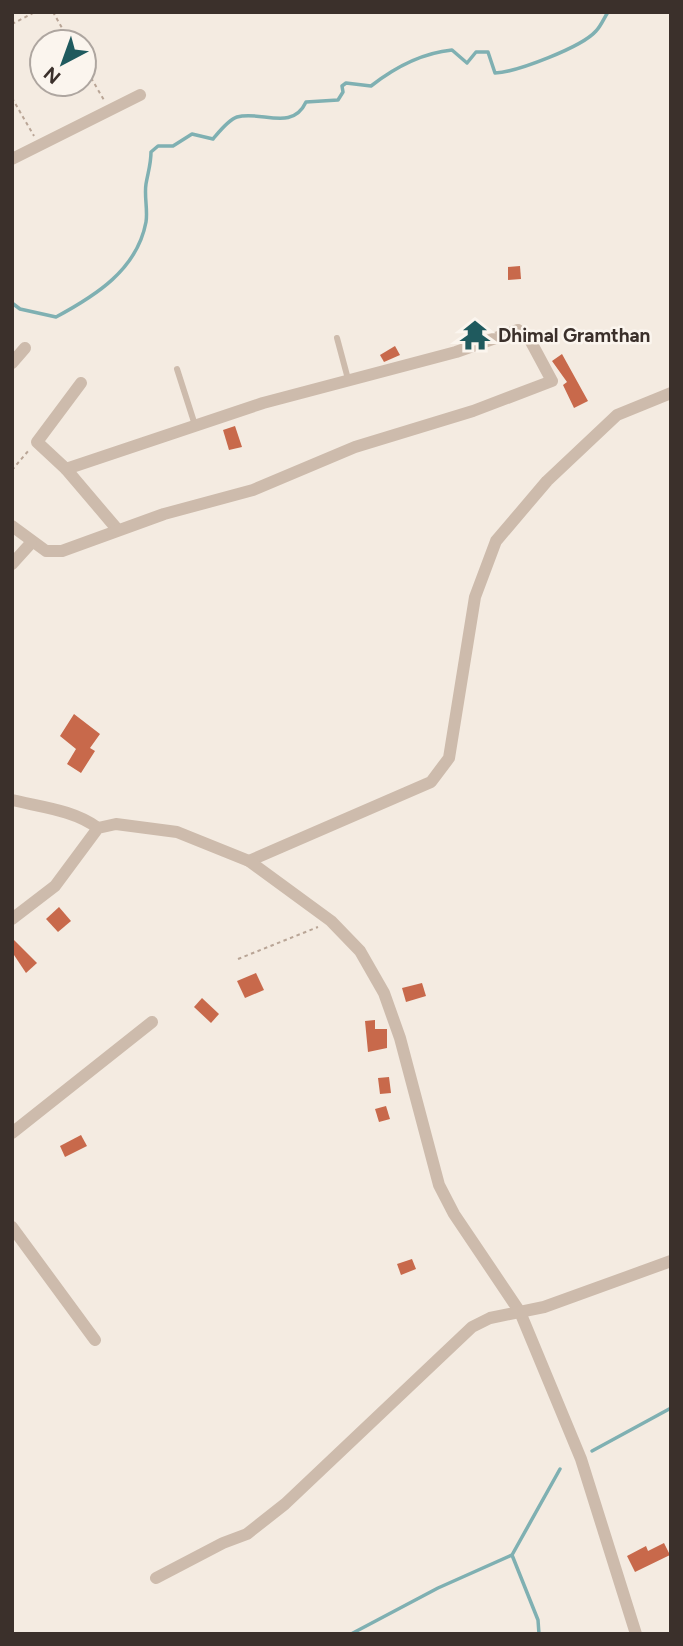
<svg xmlns="http://www.w3.org/2000/svg" width="683" height="1646" viewBox="0 0 683 1646" font-family="Figtree,sans-serif">
<style>
.lines{fill:none;stroke-linecap:round;stroke-linejoin:round}
.stream{stroke:#7fb0b2;stroke-width:3.5}
.building{fill:#c8694b}
.path{stroke:#b9a596;stroke-width:2;stroke-dasharray:3.5 3.5;stroke-linecap:butt}
.service{stroke:#cdbbac;stroke-width:6}
.minor{stroke:#cdbbac;stroke-width:12}
.labels{text-anchor:middle;stroke-width:5;stroke-linejoin:round;paint-order:stroke}
.poi-label{font-size:19px;font-weight:bold;fill:#3b302b;stroke:#fbf5ee;text-anchor:start}
</style>
<rect width="100%" height="100%" fill="#f4ebe1"/>
<g class="lines">
<g class="stream">
<path d="M12 303 20 309 56 317C95 296 137 270 146 222 148 210 144 196 146 184 148 172 151 164 151 152L158 146H173L192 134 213 139C219 132 228 120 237 117 261 110 292 132 306 102L338 100 343 92 342 86 346 83 371 86C394 68 422 53 452 50L467 63 476 52H488L495 73C517 72 582 47 596 31 601 26 604 18 608 12"/>
<polyline points="592,1451 671,1408"/>
<polyline points="351,1634 438,1588 512,1555"/>
<polyline points="539,1634 538,1620 512,1555 560,1469"/>
</g>
</g>
<g class="building">
<polygon points="520,266 521,279 508,280 508,267"/>
<polygon points="395,346 400,355 384,362 380,355"/>
<polygon points="562,354 588,401 574,408 563,385 567,382 552,361"/>
<polygon points="235,426 242,447 229,450 223,430"/>
<polygon points="74,714 100,734 90,748 95,751 81,773 67,764 76,749 60,736"/>
<polygon points="59,907 71,921 58,932 46,919"/>
<polygon points="12,938 37,963 26,973 12,952"/>
<polygon points="256,973 264,990 245,998 237,981"/>
<polygon points="422,983 426,996 406,1002 402,988"/>
<polygon points="202,998 219,1014 211,1023 194,1007"/>
<polygon points="375,1020 375,1029 387,1029 387,1048 368,1052 365,1021"/>
<polygon points="389,1077 391,1093 380,1094 378,1078"/>
<polygon points="386,1106 390,1119 379,1122 375,1109"/>
<polygon points="81,1135 87,1146 65,1157 60,1146"/>
<polygon points="412,1259 416,1269 401,1275 397,1264"/>
<polygon points="664,1543 670,1555 635,1572 627,1556 646,1546 648,1551"/>
</g>
<g class="lines">
<g class="path">
<polyline points="53,12 70,42"/>
<polyline points="12,24 35,12"/>
<polyline points="84,66 104,100"/>
<polyline points="12,98 34,136"/>
<polyline points="12,470 29,450"/>
<polyline points="238,959 318,927"/>
</g>
<g class="service">
<polyline points="337,338 348,379"/>
<polyline points="177,369 195,425"/>
</g>
<g class="minor">
<polyline points="12,159 140,95"/>
<polyline points="12,363 25,348"/>
<polyline points="66,469 117,529"/>
<polyline points="12,526 46,551 62,551 164,514 253,490 355,447 473,411 552,381 530,340 518,330 456,352 263,403 66,469 37,442 81,383"/>
<polyline points="12,564 31,543"/>
<path d="M12 800C41 807 74 810 98 828"/>
<polyline points="249,861 431,782 449,758 475,597 496,541 547,481 617,415 671,393"/>
<polyline points="12,919 55,886 98,828 116,824 177,832 249,861 331,921 360,951 384,993 400,1038 439,1185 454,1214 520,1312 581,1459 636,1634"/>
<polyline points="12,1133 152,1022"/>
<polyline points="12,1227 95,1340"/>
<polyline points="156,1578 223,1543 247,1534 285,1504 472,1327 490,1318 544,1307 671,1261"/>
</g>
</g>
<defs>
<g id="temple-bare" transform="scale(2.415)"><path d="M0-6L5-2H3V0L6.5 2.5H4V6H1.5V3h-3V6H-4V2.5H-6.5L-3 0V-2H-5Z" fill="#1f5a5e" stroke="#fbf5ee" stroke-width="2.5" paint-order="stroke"/></g>
</defs>
<g fill-rule="evenodd">
<use href="#temple-bare" x="475" y="335"/>
</g>
<g class="labels">
<g class="poi-label">
<text x="498" y="342">Dhimal Gramthan</text>
</g>
</g>
<rect width="683" height="1646" fill="none" stroke="#3b302b" stroke-width="28"/>
<g transform="translate(63 63) rotate(221)"><circle r="33" fill="#fbf5ee" stroke="#aea6a0" stroke-width="2"/>
<path d="M0-5L12 26L0 18L-12 26Z" fill="#1f5a5e"/>
<text y="-10" font-size="19" font-weight="bold" text-anchor="middle" fill="#3b302b">N</text>
</g>
</svg>
